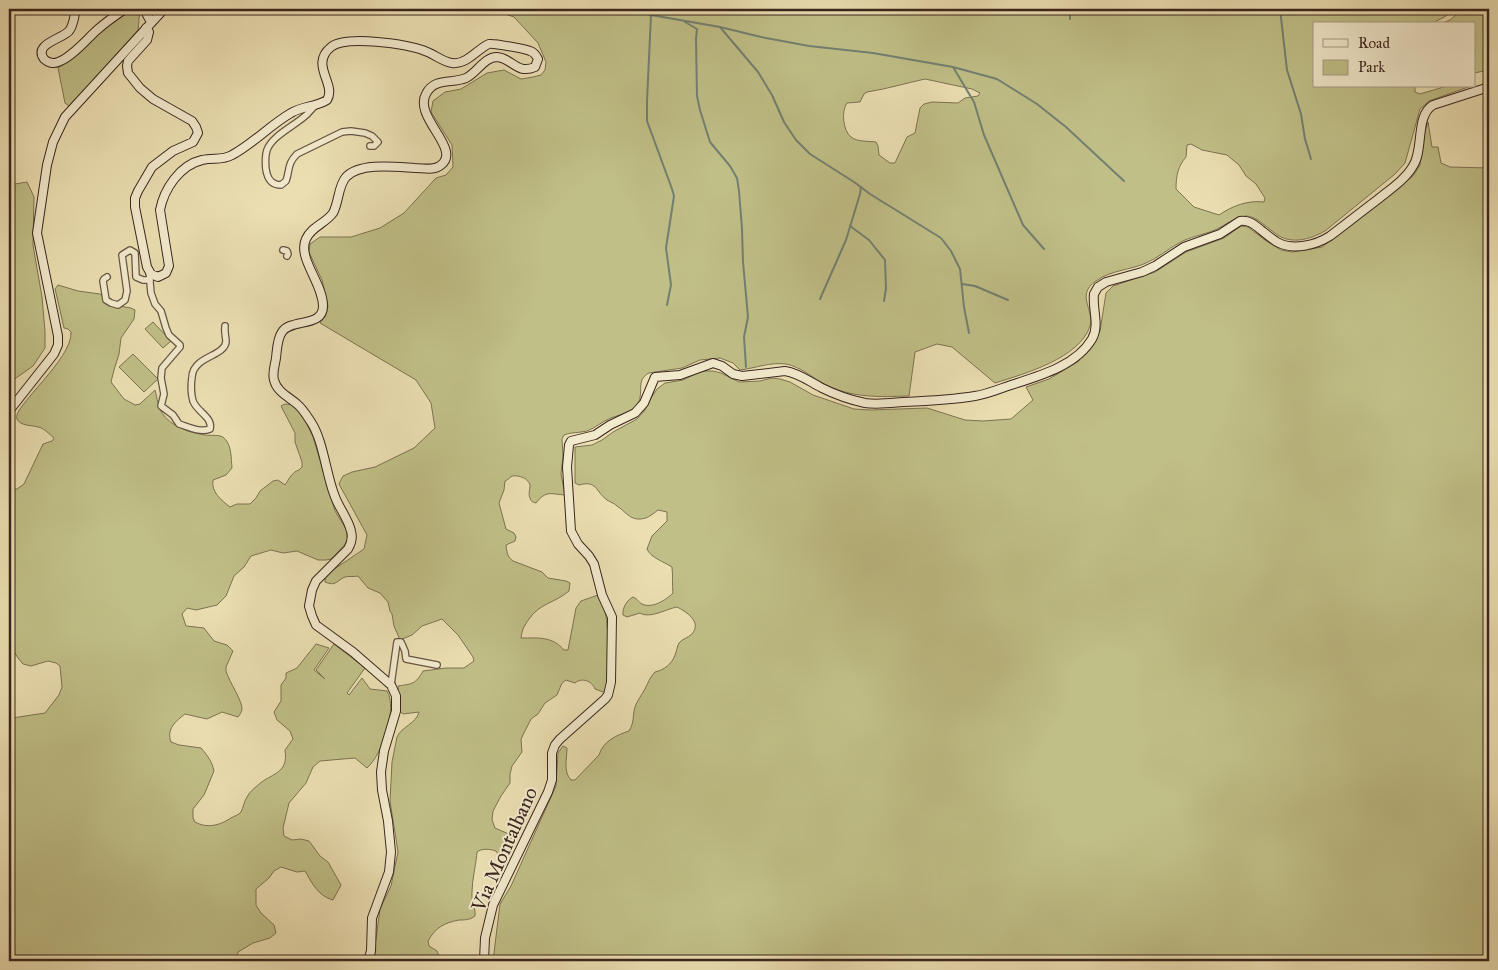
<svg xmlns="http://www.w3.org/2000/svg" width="1498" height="970" viewBox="0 0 1498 970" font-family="'IM FELL Great Primer',serif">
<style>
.green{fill:#c0bf87;stroke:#7d7252;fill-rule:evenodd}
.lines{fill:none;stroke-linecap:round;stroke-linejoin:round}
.stream{stroke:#738071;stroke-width:2}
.street-casing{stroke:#665443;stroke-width:8}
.secondary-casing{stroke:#3a251e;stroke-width:10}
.street{stroke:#f2eacd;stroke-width:5.5}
.secondary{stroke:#f2eacd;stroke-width:8}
.labels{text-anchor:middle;stroke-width:4;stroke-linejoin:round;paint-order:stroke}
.street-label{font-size:20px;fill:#3a251e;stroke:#f2eacd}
</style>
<rect width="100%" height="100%" fill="#ebdfb2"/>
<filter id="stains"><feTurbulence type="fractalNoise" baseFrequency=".004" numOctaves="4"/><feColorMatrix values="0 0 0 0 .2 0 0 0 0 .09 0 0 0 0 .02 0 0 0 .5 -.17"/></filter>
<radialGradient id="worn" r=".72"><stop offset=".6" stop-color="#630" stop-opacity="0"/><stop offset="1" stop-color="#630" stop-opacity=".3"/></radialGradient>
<g class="green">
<path d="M134 9H140L138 30 70 107 65 103 58 68 66 63C81 50 95 34 111 23 118 17 127 15 134 9Z"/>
<path d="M490 9H1455L1446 16 1431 24H1314V86H1415V92L1420 94 1447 86H1471L1429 101 1420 109 1405 163 1395 174 1325 231C1312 238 1296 244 1281 237 1275 234 1269 228 1263 224 1258 220 1252 216 1246 216 1235 217 1224 226 1215 230 1203 235 1189 237 1179 243 1168 249 1158 258 1146 263 1131 270 1111 270 1096 281 1075 295 1095 310 1090 326 1080 358 1024 374 995 383L952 347 937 344 915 352 909 396C880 397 853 398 826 385 813 378 801 367 786 364 770 362 756 368 740 370L733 363 720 358 700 360 682 368 649 373C633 381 648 397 633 409 627 414 618 415 611 418 602 421 596 428 587 431 579 433 571 432 564 435L562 439 563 456 561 474 565 495C551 494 546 490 536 503 533 502 531 502 530 498 528 495 530 489 530 485 528 478 519 475 512 476 511 477 506 481 505 481L504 490 499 503 506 529 514 533 516 537 515 541 506 545C507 552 507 557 513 561L542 572 548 578 566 581 570 583 569 591C555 603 540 603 529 619 524 626 522 630 521 638 538 638 552 636 564 650H568L576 608 581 601 598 595C612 611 608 671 607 692H603L595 689C592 681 582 677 575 683L566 680 562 683 557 695 545 703 538 714 531 719 521 739 522 752 512 766 510 774V783L501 796 493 811 492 820 495 828 511 835 514 843 512 851 498 854 496 851C490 849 482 848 477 852 476 866 472 879 472 892 471 901 476 908 475 916 470 920 465 920 459 920 444 923 436 927 428 941L429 946 437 951 441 961H422L415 959 412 961H373L380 909 391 886 398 852 390 801 392 762 397 737C402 726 416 724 419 712L403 714 400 711 398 686C412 684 416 684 423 671L446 668H464L474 661 473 657 458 635 442 619 422 626 412 635 400 640 394 626 392 614 390 611 388 602 380 593 368 588 358 576C354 577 348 576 345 577 337 580 336 587 325 582V578L327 574 364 549 367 535 339 484 343 476 352 472 375 467 414 448 435 428 431 403 416 380 320 323 326 315 328 306 322 280 309 252 310 244 320 237H351L380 228 404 213 436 178 446 175 453 167 452 145 431 112 433 101 445 92 461 89 487 73 504 70 521 79 533 77 541 75 545 70 546 62 538 43 514 17ZM925 79 972 89 980 93 978 96 965 98 958 103 932 102 924 104 920 108 915 133 907 137 895 163H890L879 155 878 146 876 142C869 141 857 142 851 137 843 131 841 111 847 103L860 102 864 94 867 92C887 89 906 83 925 79ZM1191 144 1202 150 1227 155 1239 165 1246 176 1256 184 1265 198 1264 202C1248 200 1232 206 1219 215L1194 207 1176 189C1176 176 1178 166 1186 157L1187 145Z"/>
<polygon points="1463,9 1489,9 1489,70 1474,73 1474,24 1440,24 1450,20"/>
<path d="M1428 122 1432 147H1438L1441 163 1450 167 1489 168V961H493L500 904 511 886 556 786 558 753 563 746 567 748C567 758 563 772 571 780H575L599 755C603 741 617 735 629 731 635 721 632 717 635 707 637 701 641 696 645 689 648 683 650 677 655 672 664 670 672 664 675 655 677 651 677 646 679 643 682 639 688 638 692 634 702 622 687 612 677 607 666 609 650 619 640 613L627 617 623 615C622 608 627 600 633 597 638 599 638 602 642 604 652 609 666 600 673 593 672 584 673 577 672 567 664 562 650 557 647 549L652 536 667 521V512L658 510C653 514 647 519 640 519 630 520 625 511 617 506 614 503 610 502 607 500 595 491 597 480 579 485L575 483V447L592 445 602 440 613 432 637 419 645 410 651 398 657 389 665 383 683 380 701 371H713L721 373 739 382 760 381 772 378 780 379 790 382 813 395 854 409 871 410 927 408 965 420 983 421 1011 419 1033 400 1026 387 1049 379 1079 361 1080 352 1095 341 1100 331 1106 293 1113 286 1155 272 1186 252 1224 238 1241 226 1248 227 1265 240 1281 250 1292 252 1322 247 1413 176 1420 165 1424 134Z"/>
<polygon points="27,182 34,197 33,245 42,297 45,331 45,348 33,366 9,383 9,185"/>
<path d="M58 285 78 291 100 294 113 305 131 308 135 310 134 319 121 338 119 354 114 370 111 382 124 399 135 405 140 404 155 390C157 396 157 403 160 409 168 426 188 432 205 435 211 436 220 434 224 438 232 445 231 459 232 468L226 475 213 480C211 492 221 500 230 507L237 504H250L256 498 260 491 273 481 278 480 285 485C289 479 292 472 299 470L302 467V462L295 442V433L281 406 285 404 294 405 304 418 313 437 335 511 346 529 348 541 338 552 331 559 326 560H318L297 551 283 553 271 550 251 556 244 567 234 576 226 596 217 605 196 610 187 608 182 614 186 626 204 628 214 641 227 645 233 651 226 667V671C229 682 243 701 242 710 241 712 240 715 238 717L222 712 207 719 185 714C176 721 166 729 171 742L179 745 201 748C207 755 212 761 214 771L204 795 193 809V818L195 822C208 829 220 825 231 818 234 816 239 815 241 812 243 808 244 802 247 797 249 793 253 789 257 786 270 773 289 775 285 750L293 739 290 731 277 720 274 712 281 701V685L286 678V673L297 668 316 644 329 648 314 670 325 679 316 670 334 644 365 668 347 693 349 695 362 678 370 689 387 691C398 709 382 755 367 768L355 758 320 761 313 767 306 783 289 803 283 828 284 836 292 840 301 839 309 841 320 856 328 862 341 885 333 900C318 896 312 883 305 871L297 872 281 867 274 871 269 878 256 889V905L261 913 274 925 276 933 270 938 253 943 238 952 236 961H9V716L12 718 45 713 59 695 62 687 60 666 56 663 48 661 31 666 23 664 18 658 13 650 9 649V490L17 489 24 484 43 444 52 441 54 438C49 434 44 428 38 427 31 425 20 426 17 419 11 408 73 359 71 332L68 329 64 328 56 293 55 289Z"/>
<polygon points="153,322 171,341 163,348 145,329"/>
<polygon points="133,354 158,379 144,392 119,367"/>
</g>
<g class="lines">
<g class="stream">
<polyline points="632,9 651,15 720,27 761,37 809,46 873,53 953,67 997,79 1037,104 1066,127 1124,181"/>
<polyline points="1280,9 1287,70 1301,114 1305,139 1311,159"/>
<polyline points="1463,9 1466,11"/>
<polyline points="651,15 647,101 647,121 672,189 674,196 666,248 671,285 667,305"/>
<polyline points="1070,19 1070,9"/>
<polyline points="685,22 697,29 696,39 697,96 700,110 710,142 730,166 737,178 739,191 742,229 743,262 748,317 744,337 746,367"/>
<polyline points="720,27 758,72 772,95 784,122 796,140 810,154 854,182 870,194 941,238 951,251 960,269 964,307 969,333"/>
<polyline points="953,67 974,102 984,135 1023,225 1044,249"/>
<polyline points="850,226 869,240 885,260 886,288 884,301"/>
<polyline points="962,284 975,286 1008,300"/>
<polyline points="820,299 846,240 860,194 861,187"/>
</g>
<g class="street-casing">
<g id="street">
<path d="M316 105C312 108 309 113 305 116 294 126 272 136 267 150 265 156 265 168 267 174 269 181 273 185 281 185L286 181C290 170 287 164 297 154L342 132 351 131 365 133 372 136 378 142 374 146H370"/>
<polyline points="283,250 287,251 288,254 287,256"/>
<path d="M149 271 151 293 155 304 161 311 166 328 169 335 180 345V347L162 368 161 378 164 394 161 406 173 415 179 424C189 427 200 433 210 429 213 417 197 412 193 401 191 394 191 384 192 377 193 356 224 357 226 342 226 337 224 332 225 326"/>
<polyline points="107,277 104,279 103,281 106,300 111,303 118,305 125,300 127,291 122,255 130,250 135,253 136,277 143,280 150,280"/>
<polyline points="391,685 397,642 401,642 405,651 406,659 437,665"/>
</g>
</g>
<g class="secondary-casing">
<g id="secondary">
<path d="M76 9C74 16 74 25 69 31 62 39 33 44 44 59 48 63 54 64 58 62 71 58 87 39 97 30 106 22 116 15 125 9"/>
<polyline points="149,9 147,15 151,22"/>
<path d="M146 28 149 32 147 40 128 61 127 66 128 73 140 88 153 99 192 121 196 127 198 133 193 142 173 151 152 167 138 191 135 198V207L147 267 151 274 158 277 166 273 169 266 160 210C164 189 180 165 202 160 213 157 222 161 232 155 253 144 270 125 291 113 302 106 316 107 327 100 337 84 309 65 331 47 346 35 407 44 425 51 434 54 443 62 452 63 467 65 477 49 489 44 493 43 526 49 530 51 534 52 536 55 538 59L535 67C517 75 512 58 497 57 484 57 477 73 466 78 453 84 434 77 426 94 413 117 462 149 441 165 434 171 424 168 415 168 397 167 360 162 346 177 338 186 339 202 333 213 326 223 311 227 306 239 297 258 323 283 323 306 323 328 291 318 282 332 277 339 277 350 276 358 275 365 272 373 274 380 277 392 289 397 297 404 303 409 307 416 311 422 323 440 326 473 334 494 338 507 348 518 351 531 353 538 351 544 348 549L316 581 312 590 309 606 312 616 316 625 353 652 391 685 396 696V711L384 751 381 772 382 790 388 821 391 852 389 872 372 918 371 951 368 961"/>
<polyline points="9,411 54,354 58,345 58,336 37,233 47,165 53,142 65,117 164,9"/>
<path d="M484 961 485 938 493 905 548 792 552 780V753L555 745 560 739 605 699 608 695 611 682 612 617 602 595 594 564 589 556 578 544 571 531 567 467 569 445 571 441 595 435 610 425 635 413 644 403 655 377 680 375 713 363 722 366 733 374 742 376 785 371C799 373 810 382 822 388 836 395 851 400 865 403 877 405 891 403 903 402 927 401 951 400 975 396 988 394 999 389 1011 385 1039 376 1076 366 1092 339 1100 325 1092 309 1094 294L1098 287 1106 282 1142 272 1155 266 1184 247 1220 234 1240 221C1249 220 1254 224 1261 230 1266 234 1272 239 1277 242 1293 251 1316 245 1330 236 1346 224 1361 212 1377 200 1389 190 1405 180 1413 166 1424 150 1415 116 1433 105L1489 87"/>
</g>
</g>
<use href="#street" class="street"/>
<use href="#secondary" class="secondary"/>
</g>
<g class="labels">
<g class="street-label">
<text transform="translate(504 849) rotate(-66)" y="7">Via Montalbano</text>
</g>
</g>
<rect width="1498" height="970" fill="none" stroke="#ebdfb2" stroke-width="30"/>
<rect x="10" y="10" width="1478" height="950" fill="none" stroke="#3a251e" stroke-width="2.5"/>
<rect x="15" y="15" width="1468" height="940" fill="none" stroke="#3a251e"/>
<rect x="1313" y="22" width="162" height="65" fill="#f2eacd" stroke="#a89b87"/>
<rect x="1323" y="39" width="25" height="8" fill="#f2eacd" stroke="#a89b87"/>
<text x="1358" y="48" font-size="15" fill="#3a251e">Road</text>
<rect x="1323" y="60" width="25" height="15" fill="#c0bf87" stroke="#a89b87"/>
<text x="1358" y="72" font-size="15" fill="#3a251e">Park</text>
<rect width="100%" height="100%" filter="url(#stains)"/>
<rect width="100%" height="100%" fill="url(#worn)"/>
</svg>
